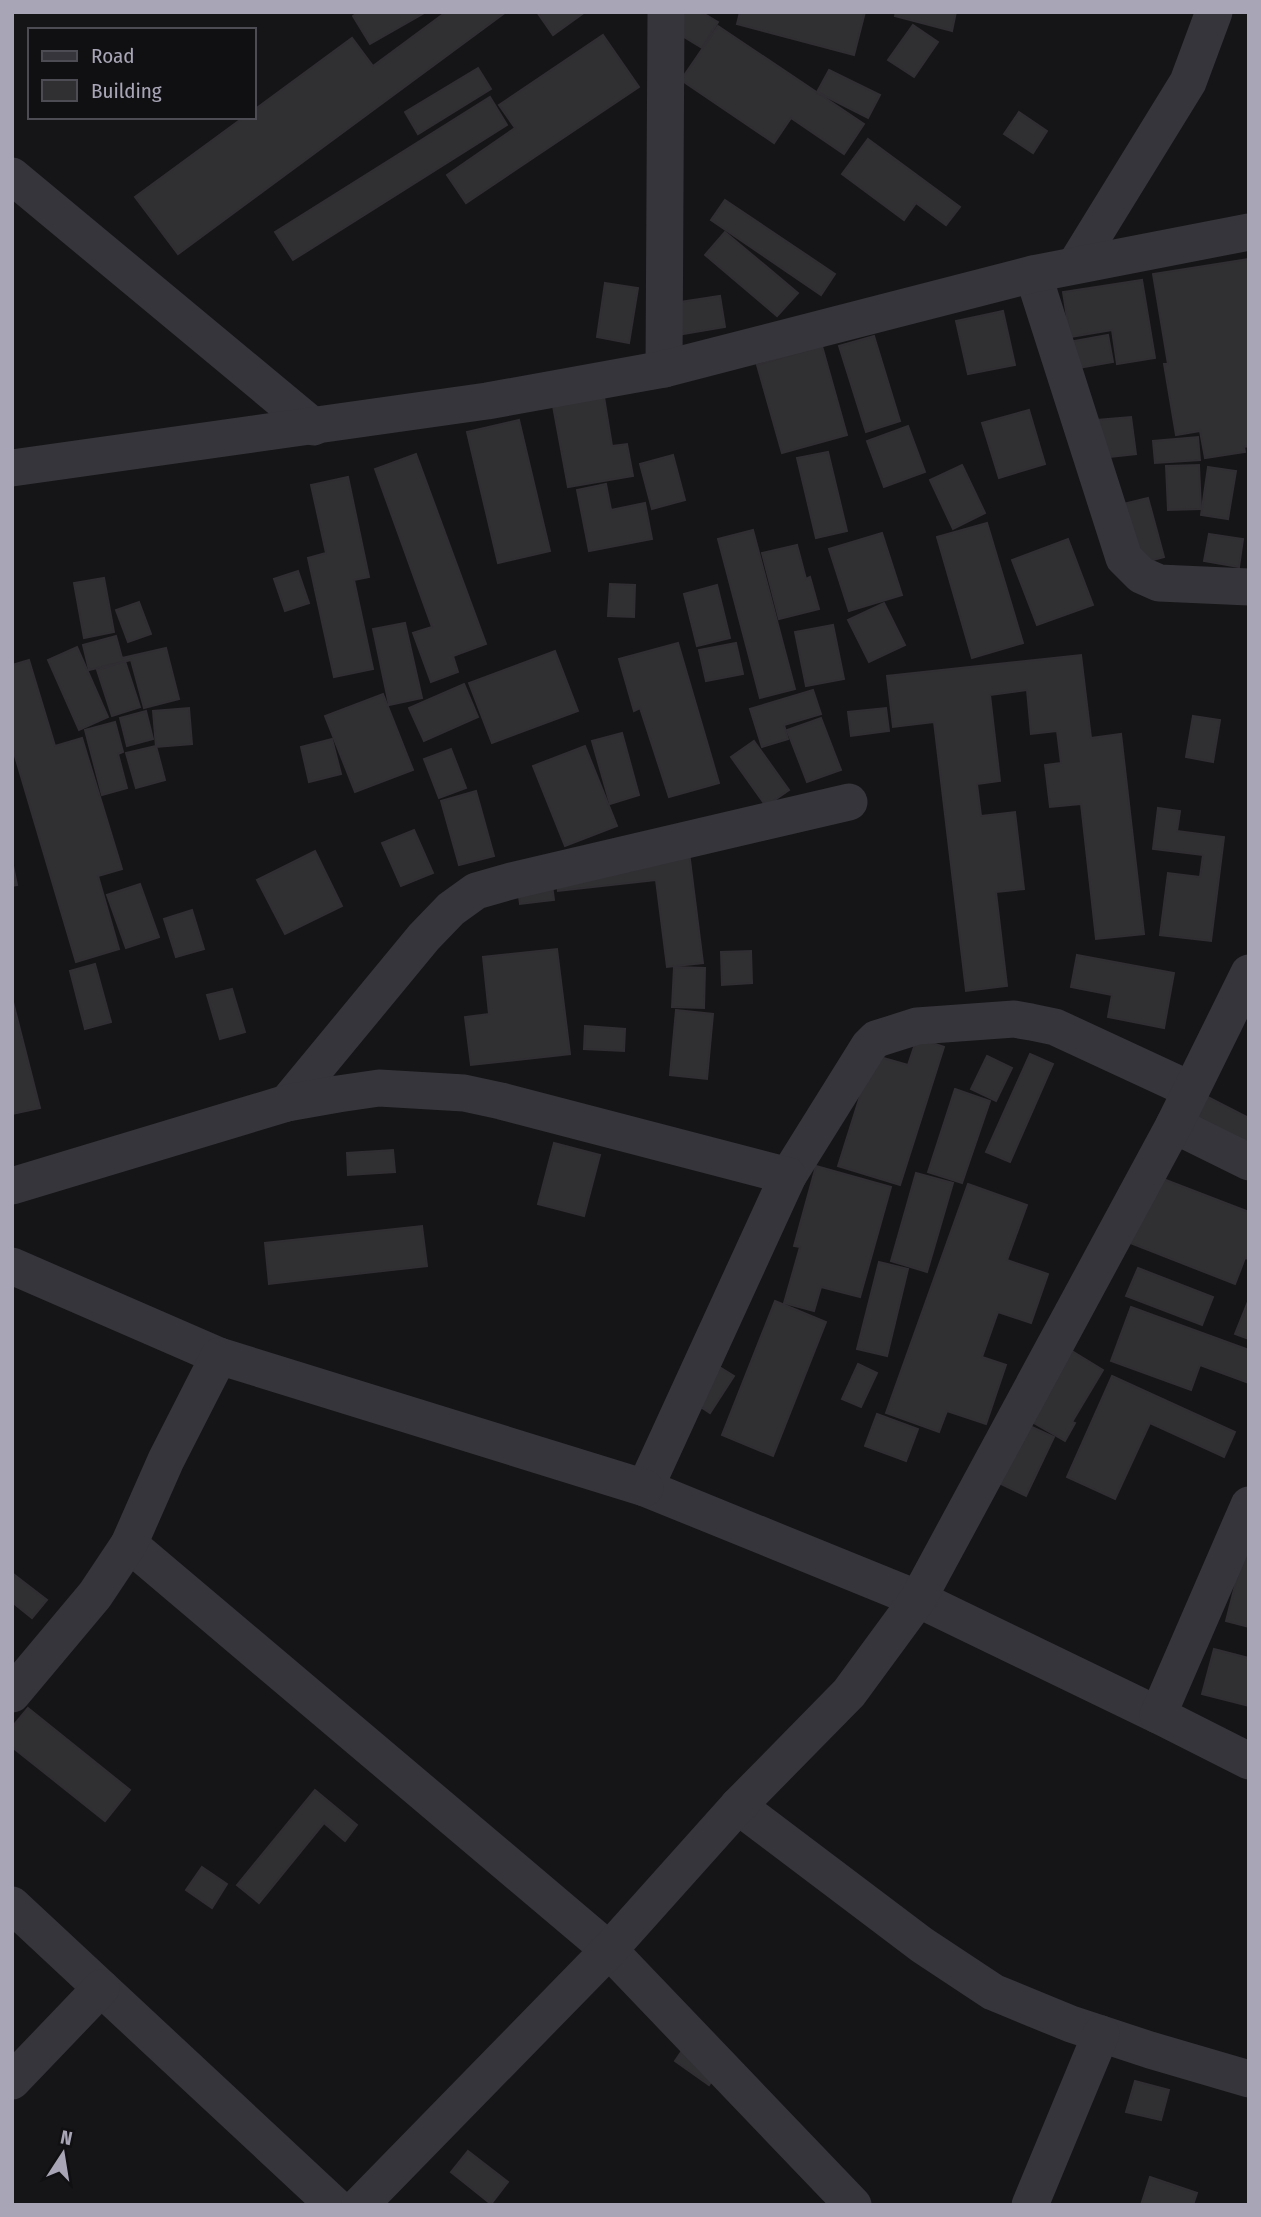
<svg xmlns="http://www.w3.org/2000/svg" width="1261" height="2217" viewBox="0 0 1261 2217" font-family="'Fira Sans Condensed',sans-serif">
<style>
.building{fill:#302f32;stroke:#302e32;stroke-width:2}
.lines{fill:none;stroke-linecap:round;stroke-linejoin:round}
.street{stroke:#36353b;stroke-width:37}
</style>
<rect width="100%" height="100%" fill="#151416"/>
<g class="building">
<polygon points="359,12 426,12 370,44 353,16"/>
<polygon points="446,12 506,12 178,254 135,197 244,117 254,117 254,110 352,38 373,66"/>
<polygon points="537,12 585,12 553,35"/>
<polygon points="685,12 701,12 718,22 702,48 674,31"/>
<polygon points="740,12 865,12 854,55 737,24"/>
<polygon points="896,12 956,12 952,31 895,16"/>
<polygon points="913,25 938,42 914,77 888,60"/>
<polygon points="718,26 864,124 844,154 791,118 774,143 681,80"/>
<polygon points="603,35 639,87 466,203 447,175 515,128 499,105"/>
<polygon points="478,68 491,89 418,134 405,112"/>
<polygon points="829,70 880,95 868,118 817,92"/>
<polygon points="490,97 507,125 293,260 275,232"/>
<polygon points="1019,112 1047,131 1033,153 1004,134"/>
<polygon points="868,139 960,207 946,225 916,203 904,220 842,174"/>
<polygon points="725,200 835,274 821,295 711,220"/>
<polygon points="725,232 798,293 777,316 705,255"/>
<polygon points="1249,259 1249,446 1244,447 1245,452 1205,458 1200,431 1176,435 1164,364 1168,364 1153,274"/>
<polygon points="1142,280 1155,358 1117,364 1112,330 1070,337 1063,292"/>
<polygon points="605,283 638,288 629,343 597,337"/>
<polygon points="720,296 725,327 671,336 666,304"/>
<polygon points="1003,311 1015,365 968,374 956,321"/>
<polygon points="1108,335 1113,362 1078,368 1074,341"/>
<polygon points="874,336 900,421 866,432 839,346"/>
<polygon points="822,346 847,435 782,453 757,365"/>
<polygon points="604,397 612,446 627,444 633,476 568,487 553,406"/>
<polygon points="1029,410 1045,464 999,478 982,423"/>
<polygon points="1131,417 1136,454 1101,458 1097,420"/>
<polygon points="519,420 550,551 498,563 467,432"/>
<polygon points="908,426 925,472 884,487 867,441"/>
<polygon points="1198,437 1200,460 1155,463 1153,441"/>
<polygon points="828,452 847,531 816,538 797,458"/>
<polygon points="416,454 486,644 453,656 458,672 431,682 413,633 432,627 375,469"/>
<polygon points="673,455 685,500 652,509 640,464"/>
<polygon points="962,465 985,513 953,529 930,480"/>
<polygon points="1199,465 1201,509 1168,510 1166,466"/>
<polygon points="1208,467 1236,471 1228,519 1201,515"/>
<polygon points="348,477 369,577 354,580 373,669 334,677 308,558 326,553 311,485"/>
<polygon points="606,484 611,510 645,503 652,539 589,551 577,490"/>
<polygon points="1148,498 1164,557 1127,567 1111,507"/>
<polygon points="987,523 1023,643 972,658 937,537"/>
<polygon points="753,530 795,689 760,698 718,539"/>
<polygon points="882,533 902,595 849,611 829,549"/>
<polygon points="1209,534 1243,539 1239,567 1204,561"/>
<polygon points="1068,539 1093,605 1037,625 1012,560"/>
<polygon points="797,545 806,579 810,577 819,609 779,619 762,553"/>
<polygon points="298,571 309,603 285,611 274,579"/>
<polygon points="104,578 114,632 84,638 74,583"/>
<polygon points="610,584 635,585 634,617 608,616"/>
<polygon points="717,585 730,638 697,646 684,594"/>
<polygon points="139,602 151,634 128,642 116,610"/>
<polygon points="884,603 905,645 869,662 848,620"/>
<polygon points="405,623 422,698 389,705 373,629"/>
<polygon points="833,625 844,679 806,686 795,632"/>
<polygon points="116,636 122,658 166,648 179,699 144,708 131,660 89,670 83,645"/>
<polygon points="678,643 719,783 669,797 640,708 634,711 619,659"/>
<polygon points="736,643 743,674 706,681 699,650"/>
<polygon points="77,647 108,717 79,730 48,660"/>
<polygon points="555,651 578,711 492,743 469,683"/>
<polygon points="1081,655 1091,738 1121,734 1144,934 1096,939 1081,804 1050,807 1045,765 1061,763 1057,731 1031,734 1027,690 990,695 1000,781 977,784 981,816 1015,812 1024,889 996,892 1007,986 966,991 934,722 893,727 887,676"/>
<polygon points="29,660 55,746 82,738 122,869 98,876 119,949 76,962 12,746 12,665"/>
<polygon points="125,661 140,707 112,716 97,670"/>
<polygon points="464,684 478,717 424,741 409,708"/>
<polygon points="813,690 821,714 784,725 788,739 762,747 750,709"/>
<polygon points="383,694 413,770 355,792 325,716"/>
<polygon points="189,708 192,744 156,747 153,711"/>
<polygon points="886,708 889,731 851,736 848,712"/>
<polygon points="146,711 153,739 127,746 120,718"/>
<polygon points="1193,716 1220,720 1213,762 1186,757"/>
<polygon points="821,718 841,770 807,782 787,730"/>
<polygon points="115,722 123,752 118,754 127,788 102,795 85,730"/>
<polygon points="622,733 639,795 610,804 592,741"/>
<polygon points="332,739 341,774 309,782 301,747"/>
<polygon points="754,741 789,790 766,806 731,757"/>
<polygon points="156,746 165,780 136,788 126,753"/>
<polygon points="585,746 617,826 565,846 533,766"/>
<polygon points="451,749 466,788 439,798 424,759"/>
<polygon points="476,791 494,856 459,865 441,801"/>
<polygon points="1158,808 1180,811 1177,831 1224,837 1211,941 1160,935 1168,873 1200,877 1203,855 1153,849"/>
<polygon points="414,830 433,873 401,886 382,843"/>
<polygon points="688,844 703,963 667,967 656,880 558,891 554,861"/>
<polygon points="315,851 342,906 285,934 257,880"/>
<polygon points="12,861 17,885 12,886"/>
<polygon points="550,870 554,900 520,904 516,874"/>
<polygon points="140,884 159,937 126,948 107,895"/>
<polygon points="192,910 204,949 176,957 164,919"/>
<polygon points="557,949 570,1054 471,1065 465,1017 489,1014 483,957"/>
<polygon points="751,951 752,983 722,985 721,952"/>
<polygon points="1077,955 1174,973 1164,1028 1108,1017 1112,995 1071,987"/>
<polygon points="95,964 111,1022 85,1029 70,971"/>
<polygon points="674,967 705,968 704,1008 672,1007"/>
<polygon points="232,989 245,1032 220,1039 207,995"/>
<polygon points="12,998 40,1108 12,1114"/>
<polygon points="676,1010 713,1014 707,1079 670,1075"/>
<polygon points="585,1026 625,1029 624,1051 584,1049"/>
<polygon points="917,1038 944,1047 900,1185 838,1166 873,1055 908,1065"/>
<polygon points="1030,1054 1053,1064 1010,1162 986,1152"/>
<polygon points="987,1056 1012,1068 996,1101 971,1089"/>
<polygon points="955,1089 990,1101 962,1183 928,1172"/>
<polygon points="1192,1089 1249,1118 1249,1154 1177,1117"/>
<polygon points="554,1143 600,1155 584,1216 538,1204"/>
<polygon points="393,1150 395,1172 348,1175 347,1153"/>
<polygon points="816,1166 891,1187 860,1297 821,1287 814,1311 784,1303 800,1247 794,1246"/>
<polygon points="1145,1172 1249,1212 1249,1259 1245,1258 1235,1284 1120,1239"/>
<polygon points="916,1173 953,1183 927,1272 891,1261"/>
<polygon points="968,1184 1027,1205 1007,1260 1048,1274 1031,1323 998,1312 982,1357 1006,1365 986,1424 947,1411 939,1432 886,1413"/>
<polygon points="422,1226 427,1266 269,1284 265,1243"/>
<polygon points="879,1262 908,1269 887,1356 857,1349"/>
<polygon points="1138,1268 1213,1297 1202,1325 1126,1296"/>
<polygon points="1249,1299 1249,1339 1235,1334"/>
<polygon points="775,1301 826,1322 773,1456 722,1435"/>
<polygon points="1131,1307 1249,1350 1249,1383 1200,1365 1191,1390 1111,1361"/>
<polygon points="1067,1348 1103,1370 1072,1422 1075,1423 1065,1441 1025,1418"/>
<polygon points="713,1363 734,1376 710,1413 689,1399"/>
<polygon points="858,1364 877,1373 861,1407 842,1399"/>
<polygon points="1112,1376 1235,1432 1224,1457 1150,1423 1115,1499 1067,1477"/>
<polygon points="877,1414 918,1429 906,1461 865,1446"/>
<polygon points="1023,1423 1054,1437 1026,1496 995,1481"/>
<polygon points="1249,1530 1249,1627 1226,1621"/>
<polygon points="12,1573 47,1600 32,1618 12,1602"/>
<polygon points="1214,1649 1249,1658 1249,1706 1202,1694"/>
<polygon points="28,1708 130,1790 105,1821 12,1747 12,1727"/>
<polygon points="315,1790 357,1825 345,1841 324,1823 259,1903 237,1885"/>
<polygon points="202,1867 227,1884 212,1908 186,1890"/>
<polygon points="686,2045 720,2069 709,2085 675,2061"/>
<polygon points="1135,2081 1169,2090 1161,2120 1126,2112"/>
<polygon points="468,2151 508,2182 491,2204 451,2172"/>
<polygon points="1150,2177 1197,2193 1193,2205 1141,2205"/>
</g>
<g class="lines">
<g class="street">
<polyline points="12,176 314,427"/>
<polyline points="1076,264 1188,82 1214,12"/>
<polyline points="1033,274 1124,558 1141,575 1159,583 1249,587"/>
<polyline points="664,369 666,12"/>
<polyline points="12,468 487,401 664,369 1033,274 1249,232"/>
<polyline points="287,1103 424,937 451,909 476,891 511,881 849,802"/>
<polyline points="1174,1125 1249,1162"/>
<polyline points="788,1176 869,1046 876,1039 917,1026 1014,1019 1031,1022 1055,1027 1191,1090"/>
<polyline points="12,1186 287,1103 338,1094 379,1088 464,1093 501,1101 788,1176 645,1488 918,1599 1158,1715"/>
<polyline points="12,1266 219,1356"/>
<polyline points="1249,1505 1158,1715 1249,1761"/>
<polyline points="129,1544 609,1950 853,2205"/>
<polyline points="12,1694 95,1595 129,1544 166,1460 219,1356 645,1488"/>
<polyline points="738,1806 922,1945 993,1992 1071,2024 1150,2050 1249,2079"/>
<polyline points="12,1905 334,2205"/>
<polyline points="12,2081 101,1988"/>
<polyline points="360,2205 609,1950 738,1806 849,1693 918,1599 1174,1125 1249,973"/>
<polyline points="1030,2205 1101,2034"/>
</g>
</g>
<rect width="1261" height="2217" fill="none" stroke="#a8a5b6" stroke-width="28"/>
<rect x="28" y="28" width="228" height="91" fill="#100f11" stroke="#4d4b53" stroke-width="2"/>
<rect x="42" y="51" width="35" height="10" fill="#36353b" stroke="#4d4b53" stroke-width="2"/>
<text x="91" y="63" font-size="21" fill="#a8a5b6">Road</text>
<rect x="42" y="80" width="35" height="21" fill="#302f32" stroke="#4d4b53" stroke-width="2"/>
<text x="91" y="98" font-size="21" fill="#a8a5b6">Building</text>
<g transform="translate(63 2154) rotate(12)" stroke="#100f11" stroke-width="5" paint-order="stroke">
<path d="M0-5L12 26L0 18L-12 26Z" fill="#a8a5b6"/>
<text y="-10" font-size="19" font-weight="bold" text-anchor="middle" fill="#a8a5b6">N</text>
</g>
</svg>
